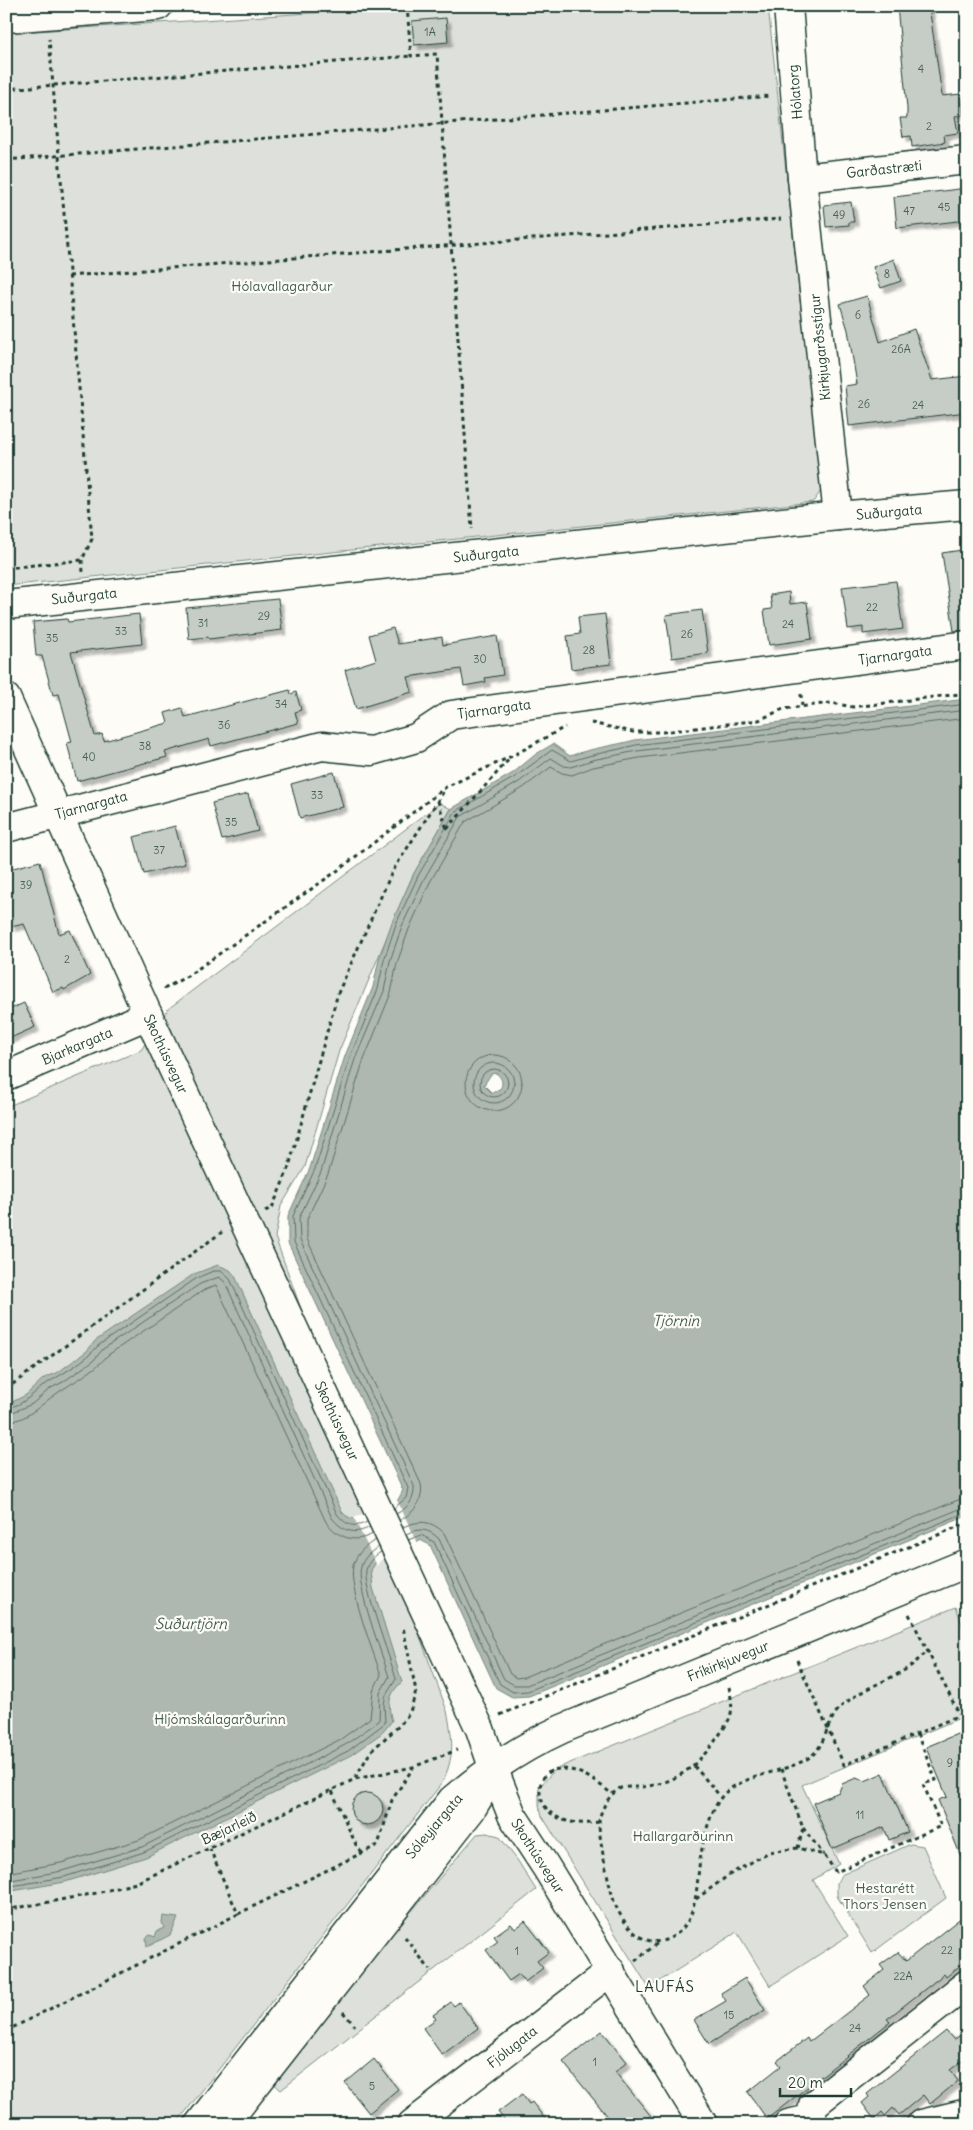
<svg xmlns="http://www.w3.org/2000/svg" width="973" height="2130" viewBox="0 0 973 2130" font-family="Delius,sans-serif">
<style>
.green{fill:#dde0db;stroke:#7e8e88}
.water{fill:#aeb8b1;stroke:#75877f;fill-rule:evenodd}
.pier{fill:#fdfcf7}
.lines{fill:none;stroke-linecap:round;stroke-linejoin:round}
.shore{stroke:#586e66;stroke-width:1}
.building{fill:#c6cdc7;stroke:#1f3d34;filter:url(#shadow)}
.minor-casing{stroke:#1f3d34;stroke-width:31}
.tertiary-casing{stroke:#1f3d34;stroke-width:31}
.secondary-casing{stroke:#1f3d34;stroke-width:31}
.path{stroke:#1f3d34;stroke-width:3;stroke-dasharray:4 4;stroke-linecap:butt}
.minor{stroke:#fdfcf7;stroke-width:28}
.tertiary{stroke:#fdfcf7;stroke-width:28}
.secondary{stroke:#fdfcf7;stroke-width:28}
.labels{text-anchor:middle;stroke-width:4.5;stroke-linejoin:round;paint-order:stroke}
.number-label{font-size:11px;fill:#496159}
.street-label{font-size:14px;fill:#1f3d34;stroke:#fdfcf7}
.park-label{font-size:14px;fill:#455e55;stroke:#fdfcf7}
.water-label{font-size:15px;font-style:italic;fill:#435c53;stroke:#fdfcf7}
.neighbourhood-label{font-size:15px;letter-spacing:1px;fill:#1f3d34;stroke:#fdfcf7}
</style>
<defs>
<filter id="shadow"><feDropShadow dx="4.5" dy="4.5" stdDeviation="1" flood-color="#0004"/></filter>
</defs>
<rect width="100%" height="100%" fill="#fdfcf7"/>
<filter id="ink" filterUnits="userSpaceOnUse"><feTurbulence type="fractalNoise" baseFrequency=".02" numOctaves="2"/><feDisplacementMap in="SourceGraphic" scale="10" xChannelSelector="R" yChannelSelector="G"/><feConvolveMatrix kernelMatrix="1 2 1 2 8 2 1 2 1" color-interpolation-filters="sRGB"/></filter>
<g filter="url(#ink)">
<g class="green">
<polygon points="416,6 768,6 821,491 813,502 6,586 6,33"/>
<path d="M440 803 451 809 412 877 339 1051 305 1167 281 1206 275 1237 447 1711C453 1739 455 1757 442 1783L176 2124H6V1107L141 1050 168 1009Z"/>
<polygon points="956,1607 967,1638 967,1715 802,1785 839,1864 813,1880 848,1936 770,1986 737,1932 649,1988 542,1816 539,1806 539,1787 554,1771 565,1765"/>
<polygon points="487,1833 499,1836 518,1861 536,1890 281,2090 269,2079 477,1834"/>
<polygon points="911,1844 923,1846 946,1898 872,1953 837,1896 837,1883 841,1875"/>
</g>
<g class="water">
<path d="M967 699V1516L529 1696 512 1697 496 1688 430 1545 420 1540 378 1559 371 1570 373 1588 402 1682C389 1693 387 1705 392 1721L382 1733 351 1755 146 1857 65 1882 6 1892V1405L26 1395 44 1378 57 1373 87 1351 95 1341 194 1274 218 1265 230 1270 235 1276 342 1512C358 1530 380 1509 398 1500L403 1490 288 1243V1216L310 1168 345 1056 373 987 379 959 392 922 414 873 451 809 513 773 536 754 553 744 570 756C591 748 613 746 635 740ZM496 1073C502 1078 503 1082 501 1088L492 1093 484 1085 491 1074Z"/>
<polygon points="163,1916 178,1918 170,1935 147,1947 146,1938 150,1935 155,1937 157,1931 164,1928 162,1922"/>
</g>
<polygon class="pier" points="396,1498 418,1544 380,1561 377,1566 354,1518"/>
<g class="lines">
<g class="shore">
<circle cx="494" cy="1083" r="28"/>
<circle cx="494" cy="1083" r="20"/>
<circle cx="494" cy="1083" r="14"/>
<path d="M6 1408C25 1406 35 1390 49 1382 67 1371 85 1361 99 1345L197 1278 213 1271H221L230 1279 337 1514C346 1525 354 1529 367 1522"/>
<path d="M6 1415 32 1404 51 1388 63 1382 94 1360 103 1349 200 1284 219 1277 225 1282 332 1518C343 1531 354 1536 370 1527"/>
<path d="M6 1422C27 1421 40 1405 56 1394 74 1381 94 1372 108 1355L204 1290 216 1285 326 1522C339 1538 354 1544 373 1534"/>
<path d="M394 1508 406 1498 408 1488 294 1242 293 1216 315 1169 350 1057 378 989 384 960 396 924 418 876 455 812 515 777 552 750 571 761C592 754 614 751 636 745L967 704"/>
<path d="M396 1514C408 1508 415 1500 414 1486L300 1240 299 1218 321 1172 355 1059 384 991 390 961 402 926 424 879 460 817 519 782 551 758 564 766 571 767 592 760 637 751 967 710"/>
<path d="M400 1520C414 1513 424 1501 421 1484L307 1239V1219L328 1174 363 1062 391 993 397 963 409 929 430 882 465 822 523 788 551 767 562 773 572 775 593 767 639 758 967 718"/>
<path d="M403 1527C419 1520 431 1520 444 1533L510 1674 516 1678 524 1677 958 1500 967 1498"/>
<path d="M406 1534C419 1528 428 1528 439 1539L504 1679 514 1685H527L967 1506"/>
<polyline points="408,1540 421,1535 434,1542 500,1684 513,1692 528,1691 967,1512"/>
<path d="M6 1873 61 1863 139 1840 341 1739 370 1718 373 1691 381 1675C373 1651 348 1588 353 1566 356 1554 366 1545 376 1540"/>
<path d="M6 1881 62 1871 142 1847 345 1745 379 1721 380 1693 389 1677C383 1656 355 1585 361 1567 363 1558 371 1551 379 1547"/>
<path d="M6 1887 64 1877 144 1852 348 1751 385 1723 384 1704 386 1695 396 1679C390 1657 363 1588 366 1570 368 1562 375 1555 381 1552"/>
</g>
</g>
<g class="building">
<polygon points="897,6 929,6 942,96 961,94 963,115 955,116 958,133 944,135 945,142 912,147 911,136 903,137 900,118 907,118 907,108"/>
<polygon points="446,18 448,42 414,45 412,21"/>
<polygon points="967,188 967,220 897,228 894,197"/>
<polygon points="851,202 854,222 849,222 849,225 826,227 824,205"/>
<polygon points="894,259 901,281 881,288 873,267"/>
<polygon points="867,296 880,342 914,329 932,380 967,376 967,412 849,426 845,386 857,384 848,330 840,304"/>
<polygon points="962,550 967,585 967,630 954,631 942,553"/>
<polygon points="896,581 903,629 863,634 863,627 848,629 842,587"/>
<polygon points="789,592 790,604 807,602 812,639 769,645 764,610 772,609 770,595"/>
<polygon points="278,599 282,630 209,639 208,637 189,639 186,608"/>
<polygon points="702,610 708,653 672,658 666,615"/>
<polygon points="139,614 142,644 71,652 95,736 102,734 104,741 168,723 165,713 182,708 185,717 290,690 291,694 296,692 301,710 295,712 298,723 211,746 209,739 165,752 167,757 77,781 67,743 72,742 59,694 53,695 42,656 36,656 33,622 67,619 68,622"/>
<polygon points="605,614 611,664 571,669 567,636 580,634 578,617"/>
<polygon points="393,628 398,644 442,637 443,645 497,636 503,675 485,678 486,682 464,686 461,669 408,677 412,692 356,709 345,670 376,660 369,635"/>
<polygon points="334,772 343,807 300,818 291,784"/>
<polygon points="248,794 258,831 222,840 212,803"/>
<polygon points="175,826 185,864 144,874 134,837"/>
<polygon points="40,861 59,934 70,930 90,975 64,990 63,988 53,992 24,924 11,927 6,908 6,870"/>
<polygon points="24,1003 35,1027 6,1040 6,1011"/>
<polygon points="967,1730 967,1869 966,1869 938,1800 947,1797 926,1747"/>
<polygon points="883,1773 908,1832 889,1840 884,1827 832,1849 813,1803 839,1792 842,1784 856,1778 865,1781"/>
<circle cx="367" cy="1809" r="16"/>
<polygon points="967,1913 967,1960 946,1977 944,1974 887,2019 890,2022 767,2119 748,2092 781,2066 777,2061 807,2038 809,2042 870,1995 864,1986 884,1970 880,1965 898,1952 906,1961"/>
<polygon points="525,1921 549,1952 537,1961 543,1968 525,1982 519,1974 509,1981 486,1950 498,1941 494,1936 511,1924 515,1929"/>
<polygon points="745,1978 765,2010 709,2044 694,2020 726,2001 721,1993"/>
<polygon points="451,2002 454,2006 459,2002 478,2028 442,2055 423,2028 436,2019 433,2015"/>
<polygon points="967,2030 967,2057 950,2070 958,2081 930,2104 923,2095 899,2115 893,2108 885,2116 882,2112 874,2119 862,2103 869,2097 867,2094 946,2031 954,2040"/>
<polygon points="602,2031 627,2062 615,2072 651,2116 641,2124 614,2124 563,2062"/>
<polygon points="374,2059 398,2089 369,2113 345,2083"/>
<polygon points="522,2094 529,2104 532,2102 549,2124 501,2124 505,2121 498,2112"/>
</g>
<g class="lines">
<g class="minor-casing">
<g id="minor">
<polyline points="788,6 802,178 838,516"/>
<polyline points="6,18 158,6"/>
<polyline points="802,178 967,160"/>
<polyline points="6,605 838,516 967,505"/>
<polyline points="6,828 322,746 371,751 416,738 451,715 967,645"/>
<polyline points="6,1076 148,1015"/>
<polyline points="494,1770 512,1815 546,1867 703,2124"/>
<polyline points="811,2122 813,2105 967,1984"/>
<polyline points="412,2124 611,1971"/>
<polyline points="788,2124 801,2121 813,2124"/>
<polyline points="921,2124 967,2113"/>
</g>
</g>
<g class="tertiary-casing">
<polyline id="tertiary" points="6,698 148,1015 480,1729 494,1770"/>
</g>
<g class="secondary-casing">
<g id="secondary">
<path d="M199 2124 452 1800C485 1772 523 1747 562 1729L967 1563"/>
<polyline points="225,2124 471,1810 492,1775"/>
</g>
</g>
<g class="path">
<polyline points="407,6 411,56 437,54 472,529"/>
<polyline points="6,89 411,56"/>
<polyline points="6,160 770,96"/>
<polyline points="69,276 781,219"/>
<polyline points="82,560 83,572"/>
<polyline points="6,568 82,560 92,539 49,39"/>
<polyline points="801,694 802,707"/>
<polyline points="591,723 633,732 663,732 759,720 783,709 831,703 853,707 967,693"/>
<polyline points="438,801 447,829"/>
<polyline points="447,829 510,758"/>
<polyline points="164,989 189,975 337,871 446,787 512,756 565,727"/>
<polyline points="265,1211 272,1208 288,1170 338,993 392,872 444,791"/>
<polyline points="6,1389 222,1232"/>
<polyline points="909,1614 963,1722"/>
<polyline points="797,1660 844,1765 960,1715"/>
<path d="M729 1687C735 1716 731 1718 715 1741 697 1765 679 1781 649 1786 640 1788 630 1786 621 1788 610 1792 599 1812 599 1823 599 1840 609 1885 614 1901 622 1923 642 1950 668 1939 701 1924 695 1883 701 1854 704 1837 710 1813 720 1799 735 1776 782 1773 805 1760 829 1747 823 1723 842 1706 858 1691 884 1682 903 1671 912 1666 920 1658 928 1651"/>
<polyline points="500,1715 967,1523"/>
<polyline points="694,1766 721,1797"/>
<polyline points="781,1769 803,1828 798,1848"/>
<polyline points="355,1778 371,1751 400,1725 410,1712 416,1691 403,1627"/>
<polyline points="332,1791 357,1847 362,1853"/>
<path d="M599 1822C528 1833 527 1765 564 1769 582 1770 598 1783 612 1794"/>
<polyline points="803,1828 824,1855"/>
<polyline points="696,1899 729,1875 769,1852 798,1848 824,1855 836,1872 941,1826 923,1784 936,1780 917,1734"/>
<polyline points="6,1910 97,1893 136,1883 355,1779 413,1767 457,1750"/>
<polyline points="238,1914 378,1845 392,1800 413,1768"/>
<polyline points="405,1937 430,1970"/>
<polyline points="635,1961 659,1942"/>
<polyline points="343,2012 355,2026"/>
<polyline points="6,2031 238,1914 210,1849"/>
</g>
<use href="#minor" class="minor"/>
<use href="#tertiary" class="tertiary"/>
<use href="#secondary" class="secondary"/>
</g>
</g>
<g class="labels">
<g class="number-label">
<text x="430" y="36">1A</text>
<text x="921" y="73">4</text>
<text x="929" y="130">2</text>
<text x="944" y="211">45</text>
<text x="909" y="215">47</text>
<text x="839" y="219">49</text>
<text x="887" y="278">8</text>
<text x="858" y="319">6</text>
<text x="901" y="353">26A</text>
<text x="864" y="408">26</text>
<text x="918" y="409">24</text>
<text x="872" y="611">22</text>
<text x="264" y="620">29</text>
<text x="203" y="627">31</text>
<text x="788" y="628">24</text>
<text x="121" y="635">33</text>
<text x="687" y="638">26</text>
<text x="52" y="642">35</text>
<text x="589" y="654">28</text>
<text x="480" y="663">30</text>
<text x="281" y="708">34</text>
<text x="224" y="729">36</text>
<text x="145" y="750">38</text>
<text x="89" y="761">40</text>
<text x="317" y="799">33</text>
<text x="231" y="826">35</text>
<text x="159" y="854">37</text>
<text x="26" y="889">39</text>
<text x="67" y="963">2</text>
<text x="950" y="1767">9</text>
<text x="860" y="1819">11</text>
<text x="947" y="1954">22</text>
<text x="517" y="1955">1</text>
<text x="903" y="1980">22A</text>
<text x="729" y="2019">15</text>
<text x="855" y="2032">24</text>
<text x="595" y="2066">1</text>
<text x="372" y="2090">5</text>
</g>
<g class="street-label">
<text transform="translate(795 92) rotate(-95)" y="5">Hólatorg</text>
<text transform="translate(884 169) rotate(-6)" y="5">Garðastræti</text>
<text transform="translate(820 347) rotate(-96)" y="5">Kirkjugarðsstígur</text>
<text transform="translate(889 512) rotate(-5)" y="5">Suðurgata</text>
<text transform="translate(486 554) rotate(-6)" y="5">Suðurgata</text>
<text transform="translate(84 596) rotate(-6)" y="5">Suðurgata</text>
<text transform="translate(895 655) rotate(-8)" y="5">Tjarnargata</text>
<text transform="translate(494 709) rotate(-8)" y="5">Tjarnargata</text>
<text transform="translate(91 805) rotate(-15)" y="5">Tjarnargata</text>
<text transform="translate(77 1046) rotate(-23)" y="5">Bjarkargata</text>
<text transform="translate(166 1054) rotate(65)" y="5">Skothúsvegur</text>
<text transform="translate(337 1421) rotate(65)" y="5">Skothúsvegur</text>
<text transform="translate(728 1661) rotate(-22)" y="5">Fríkirkjuvegur</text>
<text transform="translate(434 1826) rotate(-50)" y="5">Sóleyjargata</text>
<text transform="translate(229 1828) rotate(-25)" y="5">Bæjarleið</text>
<text transform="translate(538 1856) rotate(57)" y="5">Skothúsvegur</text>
<text transform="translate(512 2047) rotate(-38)" y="5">Fjólugata</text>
</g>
<g class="park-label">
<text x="282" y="291">Hólavallagarður</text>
<text x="220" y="1724">Hljómskálagarðurinn</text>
<text x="683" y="1841">Hallargarðurinn</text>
<text x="885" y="1893">Hestarétt<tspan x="885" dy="16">Thors Jensen</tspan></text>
</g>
<g class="water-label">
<text x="676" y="1326">Tjörnin</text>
<text x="191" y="1629">Suðurtjörn</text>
</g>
<g class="neighbourhood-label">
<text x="665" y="1992">LAUFÁS</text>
</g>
</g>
<rect width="973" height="2130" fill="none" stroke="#fdfcf7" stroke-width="25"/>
<rect x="12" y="12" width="948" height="2105" fill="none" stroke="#1f3d34" stroke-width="2" filter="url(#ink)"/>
<path d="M780 2088v8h71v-8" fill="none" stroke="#1f3d34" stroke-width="2.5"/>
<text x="788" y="2088" font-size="15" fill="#1f3d34" stroke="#fdfcf7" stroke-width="4" paint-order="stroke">20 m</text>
</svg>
